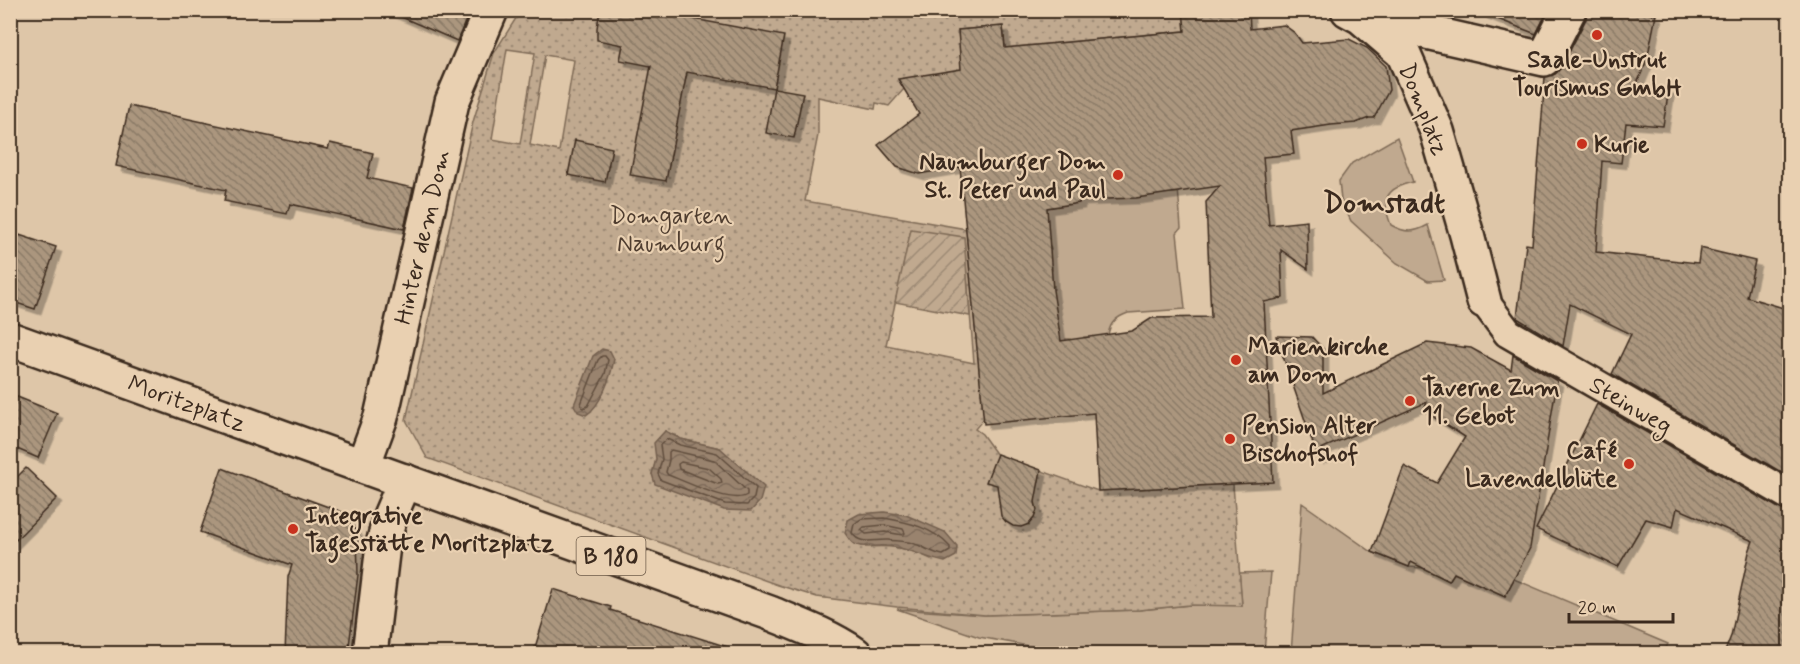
<svg xmlns="http://www.w3.org/2000/svg" width="1800" height="664" viewBox="0 0 1800 664" font-family="Mynerve,sans-serif">
<style>
.grass{fill:#c0a98f;stroke:#7e6a56;stroke-width:1.5}
.park{fill:url(#park-dots);stroke:#7e6a56;stroke-width:1.5;fill-rule:evenodd}
.garden{fill:url(#garden-furrows);stroke:#7e6a56;stroke-width:1.5}
.water{fill:url(#water-waves);stroke:#735f4e;stroke-width:1.5}
.lines{fill:none;stroke-linecap:round;stroke-linejoin:round}
.shore{stroke:#614e3e;stroke-width:1.5}
.building{fill:url(#building-back-hatch);stroke:#3b2a1e;stroke-width:1.5;fill-rule:evenodd;filter:url(#shadow)}
.pedestrian-casing{stroke:#3b2a1e;stroke-width:33}
.minor-casing{stroke:#3b2a1e;stroke-width:38}
.primary-casing{stroke:#3b2a1e;stroke-width:38}
.pedestrian{stroke:#e9d0b1;stroke-width:28}
.minor{stroke:#e9d0b1;stroke-width:33}
.primary{stroke:#e9d0b1;stroke-width:33}
.poi-dot{fill:#c8321e;stroke:#e9d0b1;stroke-width:2}
.labels{text-anchor:middle;stroke-width:4.5;stroke-linejoin:round;paint-order:stroke}
.shield{fill:#e9d0b1;stroke:#6f5c4a;stroke-width:1.5}
.shield-label{font-size:22px;font-weight:bold;fill:#3b2a1e}
.poi-label{font-size:24px;font-weight:bold;fill:#3b2a1e;stroke:#e9d0b1;text-anchor:start}
.street-label{font-size:24px;fill:#3b2a1e;stroke:#e9d0b1}
.park-label{font-size:24px;fill:#4f3d2f;stroke:#e9d0b1}
.district-label{font-size:30px;font-weight:bold;fill:#3b2a1e;stroke:#e9d0b1}
</style>
<defs>
<pattern id="park-dots" width="8" height="8" patternUnits="userSpaceOnUse" patternTransform="scale(1.5)"><rect width="8" height="8" fill="#c0a98f"/><path d="M2 2h.1M6 6h.1" fill="none" stroke="#9d8a74" stroke-width="1.8" stroke-linecap="round"/></pattern>
<pattern id="garden-furrows" width="10" height="10" patternUnits="userSpaceOnUse" patternTransform="scale(1.5)"><rect width="10" height="10" fill="#c0a98f"/><path d="M-1 1l2-2M0 10L10 0M9 11l2-2" fill="none" stroke="#9d8a74"/></pattern>
<pattern id="water-waves" width="16" height="10" patternUnits="userSpaceOnUse" patternTransform="scale(1.5)"><rect width="16" height="10" fill="#99836e"/><path d="M0 5q4-4 8 0t8 0" fill="none" stroke="#7e6b5a"/></pattern>
<pattern id="building-back-hatch" width="6" height="6" patternUnits="userSpaceOnUse" patternTransform="scale(1.5)"><rect width="6" height="6" fill="#ab967e"/><path d="M-1 5l2 2M0 0l6 6M5-1l2 2" fill="none" stroke="#8c7b67"/></pattern>
<filter id="shadow"><feDropShadow dx="5.5" dy="5.5" stdDeviation="0" flood-color="#0004"/></filter>
</defs>
<rect width="100%" height="100%" fill="#dec6a8"/>
<filter id="ink" filterUnits="userSpaceOnUse"><feTurbulence type="fractalNoise" baseFrequency=".0167" numOctaves="2"/><feDisplacementMap in="SourceGraphic" scale="12" xChannelSelector="R" yChannelSelector="G"/><feConvolveMatrix kernelMatrix="1 2 1 2 8 2 1 2 1" color-interpolation-filters="sRGB"/></filter>
<g filter="url(#ink)">
<g class="grass">
<path d="M1397 137 1413 182C1385 188 1381 200 1391 225 1405 233 1414 233 1428 225L1444 280 1428 281 1397 263 1351 221 1341 200 1339 181 1352 163Z"/>
<path d="M1175 187H1178L1181 228 1177 233 1185 309 1128 313C1117 317 1110 322 1108 335L1089 342 1088 337H1084L1085 342 1071 344 1070 339H1066V344L1054 345 1049 291 1054 289V286L1049 287 1048 272 1052 270V266H1047L1046 251 1051 250 1050 246H1046L1042 200 1079 202 1078 197 1093 195 1094 201 1098 200 1097 195 1170 188 1171 193H1176Z"/>
<polygon points="1302,503 1372,552 1409,567 1423,568 1449,581 1454,573 1505,596 1514,579 1668,644 1663,654 1291,654"/>
<polygon points="1271,572 1264,652 1250,653 1068,653 979,637 897,609 985,615 1139,610 1190,605 1242,605 1239,573"/>
</g>
<path class="park" d="M525 11H1183L1185 31 1005 48 1003 26 958 30 963 84 910 89 903 78 899 80 904 89 889 106 876 103 875 109 818 97V135L805 201 966 229 984 418 975 429 982 434 997 455 1098 491 1233 484 1242 606 1190 605 1139 610 985 615 897 607 817 597 778 585 427 458 406 420 473 122 494 53 518 15ZM507 49 535 53 520 144 492 139ZM545 55 574 60 559 151 530 145ZM911 230 964 238 974 363 886 345ZM665 431 681 439 720 448 652 474ZM945 532 931 559C906 547 892 545 865 547Z"/>
<polygon class="garden" points="911,229 964,237 970,316 895,302"/>
<g class="water">
<path d="M602 349 610 351 614 359C611 376 601 406 586 415L578 412 574 405 593 356Z"/>
<polygon points="665,431 681,439 720,448 764,487 760,501 751,511 724,510 655,484 652,474 656,459 654,443"/>
<path d="M884 512 906 515 945 532 957 546 956 556 945 562C924 558 909 547 886 546 875 545 865 549 854 544 850 542 848 537 845 533L848 520 859 514Z"/>
</g>
<g class="lines">
<g class="shore">
<polygon points="602,356 605,356 608,360 605,374 588,406 583,408 581,404 598,360"/>
<polygon points="667,439 680,445 717,453 756,488 754,498 747,505 725,504 661,480 658,474 662,459 660,445"/>
<path d="M671 450 714 460 747 491V495C732 505 685 481 668 475L666 472 669 460V452Z"/>
<polygon points="681,462 709,468 721,479 722,483 718,484 679,469 678,464"/>
<path d="M884 518C908 522 934 528 950 547V551L943 555C932 553 923 546 912 543 904 541 895 541 888 540 875 539 860 546 852 533L854 524 861 519Z"/>
<polygon points="884,525 903,529 905,533 903,535 885,532 866,534 861,530 864,527"/>
</g>
</g>
<g class="building">
<polygon points="385,10 470,10 457,41"/>
<polygon points="600,10 646,10 784,36 774,88 803,93 794,138 766,133 774,88 687,72 666,181 630,175 651,66 620,60 623,45 597,40 597,28"/>
<path d="M1183 10H1249L1250 29 1284 25 1295 33 1302 43 1349 39 1367 48 1386 66 1389 90 1374 118H1369L1356 123 1331 125 1291 131 1294 154 1263 157 1269 225 1307 221 1308 269 1281 250 1283 298 1264 302 1273 482 1098 491 1094 413 984 424 960 167 919 174 897 167 878 145 919 114 898 79 961 69 958 30 1003 26 1005 48 1185 31ZM1220 186 1206 202 1211 317 1152 318 1132 331 1061 341 1053 290 1047 208 1079 203V200L1136 198Z"/>
<polygon points="1482,10 1548,10 1536,34 1482,13"/>
<polygon points="1587,10 1641,10 1656,15 1647,60 1636,86 1669,89 1663,126 1626,123 1621,163 1602,161 1596,252 1698,263 1700,248 1755,261 1747,297 1790,310 1790,477 1612,374 1631,334 1570,304 1563,346 1517,318 1526,244 1532,245 1545,77 1555,74 1561,68 1586,19"/>
<polygon points="129,106 328,149 330,143 373,153 367,178 413,188 404,229 290,204 287,214 224,201 226,190 116,166"/>
<polygon points="575,140 612,148 605,182 568,175"/>
<polygon points="10,232 56,247 35,309 10,301"/>
<polygon points="1276,336 1312,337 1323,349 1323,393 1427,343 1471,348 1511,370 1513,355 1557,381 1530,548 1505,596 1454,573 1449,581 1411,562 1409,567 1372,552 1404,466 1437,483 1465,437 1424,411 1427,402 1321,449 1321,457 1318,458"/>
<polygon points="10,394 57,413 38,458 10,446"/>
<polygon points="1597,404 1782,510 1790,512 1790,640 1782,654 1724,654 1731,636 1749,552 1753,541 1677,508 1673,527 1646,519 1618,567 1536,529"/>
<polygon points="997,454 1041,470 1035,502 1037,510 1034,518 1029,524 1021,527 1013,526 1006,522 1001,516 997,485 986,482"/>
<polygon points="26,468 57,498 10,546 10,484"/>
<polygon points="222,468 342,512 357,531 358,575 348,654 285,654 288,577 292,565 200,532"/>
<polygon points="553,589 611,607 610,610 728,647 727,654 533,654"/>
</g>
<g class="lines">
<g class="pedestrian-casing">
<polyline id="pedestrian" points="1484,301 1508,333 1790,496"/>
</g>
<g class="minor-casing">
<g id="minor">
<polyline points="1348,10 1361,17 1403,53 1437,131 1467,235 1484,301"/>
<polyline points="1365,18 1544,59 1569,10"/>
<polyline points="363,466 381,417 452,102 491,10"/>
<polyline points="370,654 383,545 390,516 405,481"/>
</g>
</g>
<g class="primary-casing">
<path id="primary" d="M10 339 770 613C799 625 829 636 855 654"/>
</g>
<use href="#pedestrian" class="pedestrian"/>
<use href="#minor" class="minor"/>
<use href="#primary" class="primary"/>
</g>
</g>
<g class="poi-dot">
<circle cx="1597" cy="35" r="6"/>
<circle cx="1582" cy="144" r="6"/>
<circle cx="1118" cy="175" r="6"/>
<circle cx="1236" cy="360" r="6"/>
<circle cx="1410" cy="401" r="6"/>
<circle cx="1230" cy="439" r="6"/>
<circle cx="1629" cy="464" r="6"/>
<circle cx="293" cy="529" r="6"/>
</g>
<g class="labels">
<rect class="shield" x="576.5" y="537" width="69" height="38" rx="4.5"/>
<g class="shield-label">
<text x="611" y="564">B 180</text>
</g>
<g class="poi-label">
<text x="1597" y="67" text-anchor="middle">Saale-Unstrut<tspan x="1597" dy="28">Tourismus GmbH</tspan></text>
<text x="1594" y="152">Kurie</text>
<text x="1106" y="169" text-anchor="end">Naumburger Dom<tspan x="1106" dy="28">St. Peter und Paul</tspan></text>
<text x="1248" y="354">Marienkirche<tspan x="1248" dy="28">am Dom</tspan></text>
<text x="1422" y="395">Taverne Zum<tspan x="1422" dy="28">11. Gebot</tspan></text>
<text x="1242" y="433">Pension Alter<tspan x="1242" dy="28">Bischofshof</tspan></text>
<text x="1617" y="458" text-anchor="end">Café<tspan x="1617" dy="28">Lavendelblüte</tspan></text>
<text x="305" y="523">Integrative<tspan x="305" dy="28">Tagesstätte Moritzplatz</tspan></text>
</g>
<g class="street-label">
<text transform="translate(1424 109) rotate(68)" y="8">Domplatz</text>
<text transform="translate(422 237) rotate(-77)" y="8">Hinter dem Dom</text>
<text transform="translate(187 403) rotate(20)" y="8">Moritzplatz</text>
<text transform="translate(1631 405) rotate(30)" y="8">Steinweg</text>
</g>
<g class="park-label">
<text x="671" y="223">Domgarten<tspan x="671" dy="28">Naumburg</tspan></text>
</g>
<g class="district-label">
<text x="1384" y="212">Domstadt</text>
</g>
</g>
<rect width="1800" height="664" fill="none" stroke="#e9d0b1" stroke-width="36"/>
<rect x="18" y="18" width="1764" height="628" fill="none" stroke="#3b2a1e" stroke-width="2" filter="url(#ink)"/>
<path d="M1569 613v9h104v-9" fill="none" stroke="#3b2a1e" stroke-width="3"/>
<text x="1578" y="613" font-size="18" fill="#3b2a1e" stroke="#e9d0b1" stroke-width="4.5" paint-order="stroke">20 m</text>
</svg>
